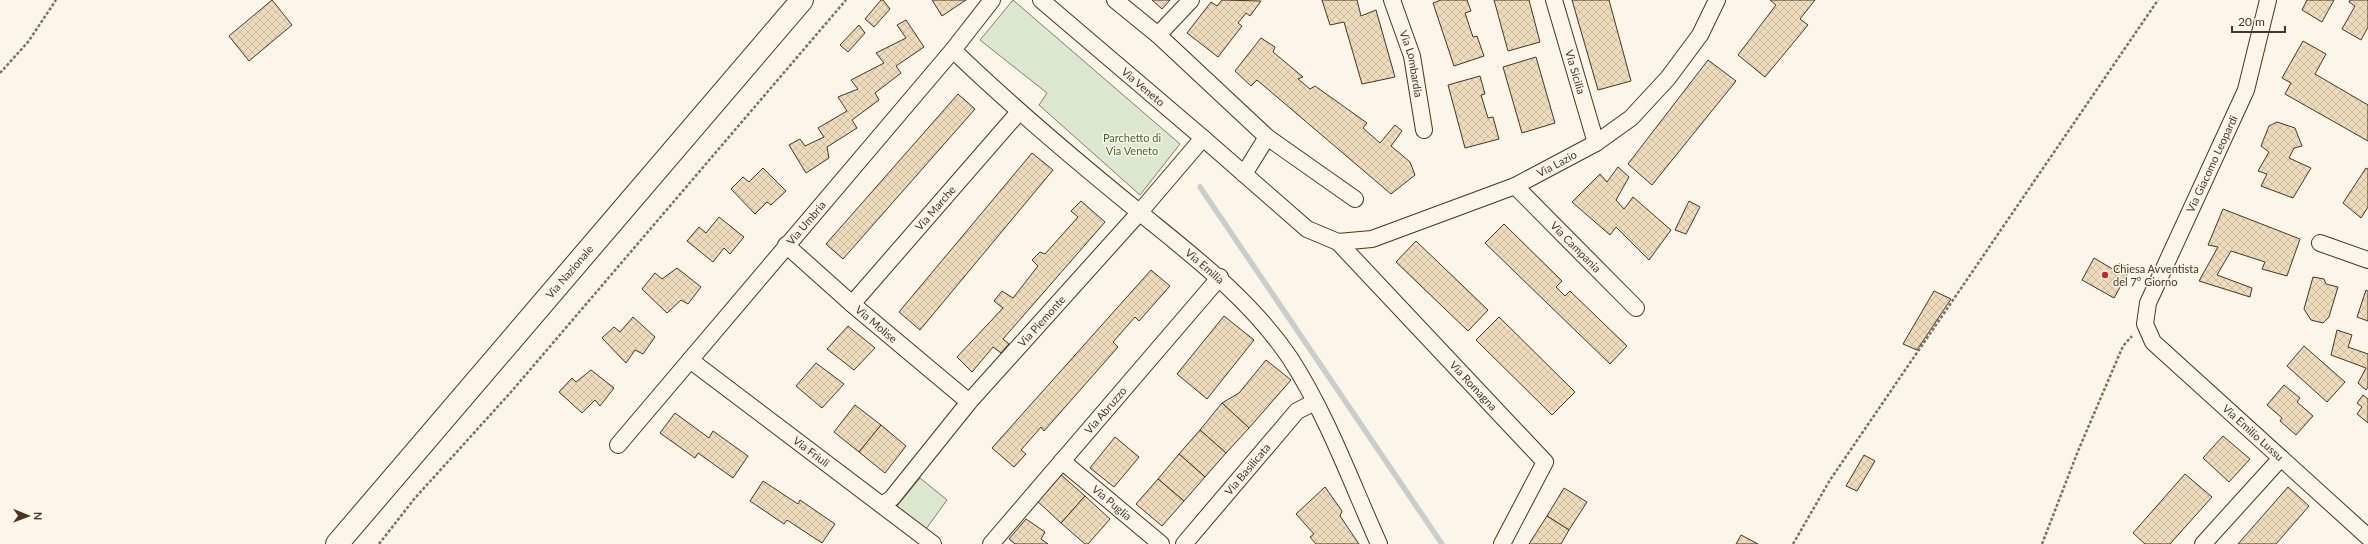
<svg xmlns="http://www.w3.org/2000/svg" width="2368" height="544" viewBox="0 0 2368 544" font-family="Lato,sans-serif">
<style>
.park{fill:#dce7d0;stroke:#887966}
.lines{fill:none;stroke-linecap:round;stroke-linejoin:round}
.stream{stroke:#c9cecd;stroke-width:5.5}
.building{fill:url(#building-cross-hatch);stroke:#4a3520}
.street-casing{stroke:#4a3520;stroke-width:18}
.secondary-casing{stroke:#4a3520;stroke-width:24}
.path{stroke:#7f6f5c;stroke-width:2.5;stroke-dasharray:3 2;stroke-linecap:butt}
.street{stroke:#fbf6e9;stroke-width:16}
.secondary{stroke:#fbf6e9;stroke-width:22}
.poi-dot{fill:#c62828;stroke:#fbf6e9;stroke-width:1.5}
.labels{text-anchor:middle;stroke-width:3;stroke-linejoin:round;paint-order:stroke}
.street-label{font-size:11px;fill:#4a3520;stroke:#fbf6e9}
.park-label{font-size:11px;fill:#436837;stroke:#fbf6e9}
.poi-label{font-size:11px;fill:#4a3520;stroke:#fbf6e9;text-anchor:start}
</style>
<defs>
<pattern id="building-cross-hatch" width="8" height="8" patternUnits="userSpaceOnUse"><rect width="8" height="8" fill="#ecdcbc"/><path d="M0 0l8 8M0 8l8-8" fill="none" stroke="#ccbda1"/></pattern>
</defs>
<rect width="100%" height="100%" fill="#fbf6e9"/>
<g class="park">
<polygon points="1013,0 1180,144 1140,195 1039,105 1047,93 980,40"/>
<polygon points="920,478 947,500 926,529 897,506"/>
</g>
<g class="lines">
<polyline class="stream" points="1200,187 1442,544"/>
</g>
<g class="building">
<polygon points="272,0 292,25 249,61 229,36"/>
<polygon points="881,0 883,0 890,9 874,27 865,19"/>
<polygon points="932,0 966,0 942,16"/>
<polygon points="1152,0 1170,0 1162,9"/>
<polygon points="1222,0 1261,1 1250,16 1246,13 1238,23 1242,26 1218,57 1187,33 1211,2 1217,6"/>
<polygon points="1322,0 1357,0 1361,16 1376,10 1395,77 1362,84 1344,22 1330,25"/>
<polygon points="1441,0 1467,0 1471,11 1465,13 1473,37 1477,36 1484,56 1454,66 1433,3"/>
<polygon points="1494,0 1529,0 1540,42 1508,51"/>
<polygon points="1572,0 1609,0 1631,81 1598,90"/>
<polygon points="1770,0 1815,0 1800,19 1808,25 1765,77 1738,55 1776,5"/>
<polygon points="2307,0 2334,0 2322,22 2302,10"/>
<polygon points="2350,0 2368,0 2368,27 2361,40 2342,29 2355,6 2349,2"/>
<polygon points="906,20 924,47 896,66 901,73 875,93 879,100 852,120 857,128 827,147 829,158 806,173 789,145 800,139 805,146 824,137 818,128 847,111 838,97 858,89 851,80 884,63 876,53 906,38 897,25"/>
<polygon points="859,25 865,33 848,52 840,45"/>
<polygon points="1261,38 1275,47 1273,52 1303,77 1298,79 1310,89 1315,86 1367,123 1363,128 1380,143 1395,125 1402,131 1391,146 1410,162 1415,175 1391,194 1257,80 1251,86 1235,71"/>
<polygon points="2303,41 2326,54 2315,74 2368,105 2368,141 2285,94 2291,83 2282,78"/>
<polygon points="1536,57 1555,123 1522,133 1503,67"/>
<polygon points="1708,60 1736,81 1652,185 1628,164"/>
<polygon points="1480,76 1485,94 1481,95 1488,118 1493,117 1499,139 1465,148 1448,85"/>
<polygon points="958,94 975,109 843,259 826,244"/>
<polygon points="2277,122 2295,128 2302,146 2294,148 2289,158 2311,168 2293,198 2261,186 2267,174 2258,171 2269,152 2261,146 2269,126"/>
<polygon points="1032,153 1053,170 920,330 899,312"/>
<polygon points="1618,167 1629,177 1616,200 1624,209 1633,197 1671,230 1649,260 1616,227 1610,235 1572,202 1600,174 1607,182"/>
<polygon points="763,168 786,191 771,205 767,202 755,214 731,189 743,177 749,182"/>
<polygon points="2366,168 2368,169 2368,207 2361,218 2343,203"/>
<polygon points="1081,201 1105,222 1003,339 1009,344 1001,353 993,347 972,372 957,357 1003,308 994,301 1002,291 1013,298 1038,266 1032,260 1040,252 1045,254 1078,217 1071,211"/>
<polygon points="1689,201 1700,207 1686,234 1675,230"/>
<polygon points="2223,209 2300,239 2287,276 2262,269 2265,262 2231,251 2217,275 2252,288 2250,297 2199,281 2218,247 2208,245"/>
<polygon points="719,217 744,237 730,254 724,248 713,262 687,241 699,227 706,233"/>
<polygon points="1504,224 1562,281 1556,287 1565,296 1570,291 1627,346 1610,364 1485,243"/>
<polygon points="1416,241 1488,310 1468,331 1396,262"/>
<polygon points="2094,258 2116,271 2120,263 2130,269 2114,298 2082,280"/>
<polygon points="677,268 701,287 688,304 681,300 667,313 642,289 655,273 662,279"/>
<polygon points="1151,270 1170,286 1139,321 1135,317 1113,342 1118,347 1044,431 1041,427 1021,450 1026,454 1014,467 992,448"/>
<polygon points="2313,277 2324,279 2326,284 2338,287 2329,317 2323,323 2311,320 2304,309"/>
<polygon points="2366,290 2368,291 2368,321 2357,317"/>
<polygon points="1934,291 1951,299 1917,350 1903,344"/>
<polygon points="1224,316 1254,340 1207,399 1177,374"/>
<polygon points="633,317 655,337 643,354 635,350 626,363 602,338 614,327 620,332"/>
<polygon points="1499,317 1575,392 1552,415 1476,340"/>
<polygon points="848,326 875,348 854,370 827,349"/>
<polygon points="2337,330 2352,335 2348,347 2368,354 2368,387 2366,390 2358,383 2366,368 2331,355"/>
<polygon points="2304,346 2345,382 2327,402 2287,366"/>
<polygon points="1266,360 1291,380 1249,428 1222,403 1239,393"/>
<polygon points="816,363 844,384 822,408 796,386"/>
<polygon points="591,370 614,388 600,406 595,400 582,413 559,392 572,378 576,382"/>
<polygon points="2284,385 2300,398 2297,402 2313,416 2296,435 2280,421 2282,418 2267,405"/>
<polygon points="2363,395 2368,399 2368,423 2357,414 2362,407 2357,403"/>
<polygon points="1222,403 1249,428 1226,453 1200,430"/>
<polygon points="855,405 881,425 859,452 834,432"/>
<polygon points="675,413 709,438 713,431 748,456 733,478 698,453 695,458 660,433"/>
<polygon points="881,425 906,446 885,473 859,452"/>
<polygon points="1200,430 1226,453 1205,477 1179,454"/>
<polygon points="2223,436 2250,459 2229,482 2203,458"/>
<polygon points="1115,437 1139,457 1114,487 1090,468"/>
<polygon points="1179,454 1205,477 1184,501 1158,479"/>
<polygon points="1864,455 1875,461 1857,491 1846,486"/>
<polygon points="1060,474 1085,496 1061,523 1036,500"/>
<polygon points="2185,474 2212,497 2170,544 2145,544 2133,533"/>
<polygon points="1158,479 1184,501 1162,526 1136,504"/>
<polygon points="763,481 798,504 800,500 835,524 822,543 787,520 784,524 750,501"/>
<polygon points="1325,487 1342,511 1340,516 1359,544 1316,544 1310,537 1314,534 1296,514"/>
<polygon points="2288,487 2309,506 2276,544 2238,544"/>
<polygon points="1564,488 1587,502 1569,530 1547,516"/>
<polygon points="1085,496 1110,519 1088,544 1085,544 1061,523"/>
<polygon points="1547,516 1569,530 1561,544 1529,544"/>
<polygon points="1026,519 1045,532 1041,539 1048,544 1015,544 1009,539"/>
<polygon points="1741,535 1758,544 1736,544"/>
</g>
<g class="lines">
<g class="street-casing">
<g id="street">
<path id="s1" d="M1041 0 1203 138 1307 229 1338 242 1545 462 1502 544"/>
<polyline points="1115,0 1158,35 1267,137 1244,174"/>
<path id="s2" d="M1392 0 1412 56 1424 130"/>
<path id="s3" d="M1554 0 1596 143"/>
<path id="s4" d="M2268 0 2246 90 2148 303 2145 324 2153 342 2368 537"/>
<polyline points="1158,35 1191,0"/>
<path id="s5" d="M953 50C1012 107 1075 160 1139 212 1193 256 1250 299 1290 358 1327 415 1351 482 1379 544"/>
<polyline points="1267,137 1355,199"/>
<path id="s6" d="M1515 186 1636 308"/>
<path id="s7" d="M1338 242 1372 239 1515 186 1596 143 1631 118 1668 78 1700 35 1717 0"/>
<polyline points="2320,243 2368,260"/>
<path id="s8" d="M786 245 852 304 969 402"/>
<path id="s9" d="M852 304 1019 112"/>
<path id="s10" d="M690 360 933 544"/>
<path id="s11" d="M618 445 953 50 992 0"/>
<path id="s12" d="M1062 461 1161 544"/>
<path id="s13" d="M882 505 892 498 969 402 1139 213 1203 138"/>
<path id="s14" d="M991 544 1220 277"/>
<path id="s15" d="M1184 544 1297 411 1315 402"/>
<polyline points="2203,544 2281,458"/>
</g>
</g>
<g class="secondary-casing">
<g id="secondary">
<path id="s16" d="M337 544 802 0"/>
</g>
</g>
<g class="path">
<polyline points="0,73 28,42 56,0"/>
<polyline points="379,544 415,498 511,392 846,0"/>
<polyline points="1793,544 1830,480 2158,0"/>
<polyline points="2042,544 2078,451 2123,346 2132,336"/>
</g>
<use href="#street" class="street"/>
<use href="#secondary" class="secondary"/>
</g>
<circle class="poi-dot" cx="2105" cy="275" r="4"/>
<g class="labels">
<g class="street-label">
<text dy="4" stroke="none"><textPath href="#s2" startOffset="67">Via Lombardia</textPath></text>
<text dy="4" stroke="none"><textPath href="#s3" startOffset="75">Via Sicilia</textPath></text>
<text dy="4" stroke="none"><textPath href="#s1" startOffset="134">Via Veneto</textPath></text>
<text dy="4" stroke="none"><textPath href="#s7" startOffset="234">Via Lazio</textPath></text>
<text transform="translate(2212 164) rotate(-65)" y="4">Via Giacomo Leopardi</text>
<text dy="4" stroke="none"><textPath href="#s9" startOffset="127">Via Marche</textPath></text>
<text dy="4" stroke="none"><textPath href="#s11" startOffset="291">Via Umbria</textPath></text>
<text dy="4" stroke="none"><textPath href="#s6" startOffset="86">Via Campania</textPath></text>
<text dy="4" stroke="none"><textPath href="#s5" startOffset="332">Via Emilia</textPath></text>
<text dy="4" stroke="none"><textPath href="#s16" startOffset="358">Via Nazionale</textPath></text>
<text dy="4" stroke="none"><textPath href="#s13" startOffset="244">Via Piemonte</textPath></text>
<text dy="4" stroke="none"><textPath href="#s8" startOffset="120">Via Molise</textPath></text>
<text dy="4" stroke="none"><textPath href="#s1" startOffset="582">Via Romagna</textPath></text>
<text dy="4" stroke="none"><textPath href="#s14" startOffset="176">Via Abruzzo</textPath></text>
<text dy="4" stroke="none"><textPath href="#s4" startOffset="503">Via Emilio Lussu</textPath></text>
<text dy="4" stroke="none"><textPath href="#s10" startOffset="152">Via Friuli</textPath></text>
<text dy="4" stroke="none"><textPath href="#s15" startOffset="98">Via Basilicata</textPath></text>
<text dy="4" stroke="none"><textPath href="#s12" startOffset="65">Via Puglia</textPath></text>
</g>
<g class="park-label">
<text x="1132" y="142">Parchetto di<tspan x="1132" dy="13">Via Veneto</tspan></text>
</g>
<g class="poi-label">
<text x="2113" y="273">Chiesa Avventista<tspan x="2113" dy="13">del 7° Giorno</tspan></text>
</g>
</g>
<g transform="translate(28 516) rotate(91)" stroke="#fbf6e9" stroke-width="3" paint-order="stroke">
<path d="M0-3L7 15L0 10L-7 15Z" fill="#4a3520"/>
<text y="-6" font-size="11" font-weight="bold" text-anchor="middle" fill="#4a3520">N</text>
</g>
<path d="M2232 26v6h53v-6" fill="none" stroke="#4a3520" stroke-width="2"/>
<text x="2238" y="26" font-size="12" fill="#4a3520" stroke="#fbf6e9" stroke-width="3" paint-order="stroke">20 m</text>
</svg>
